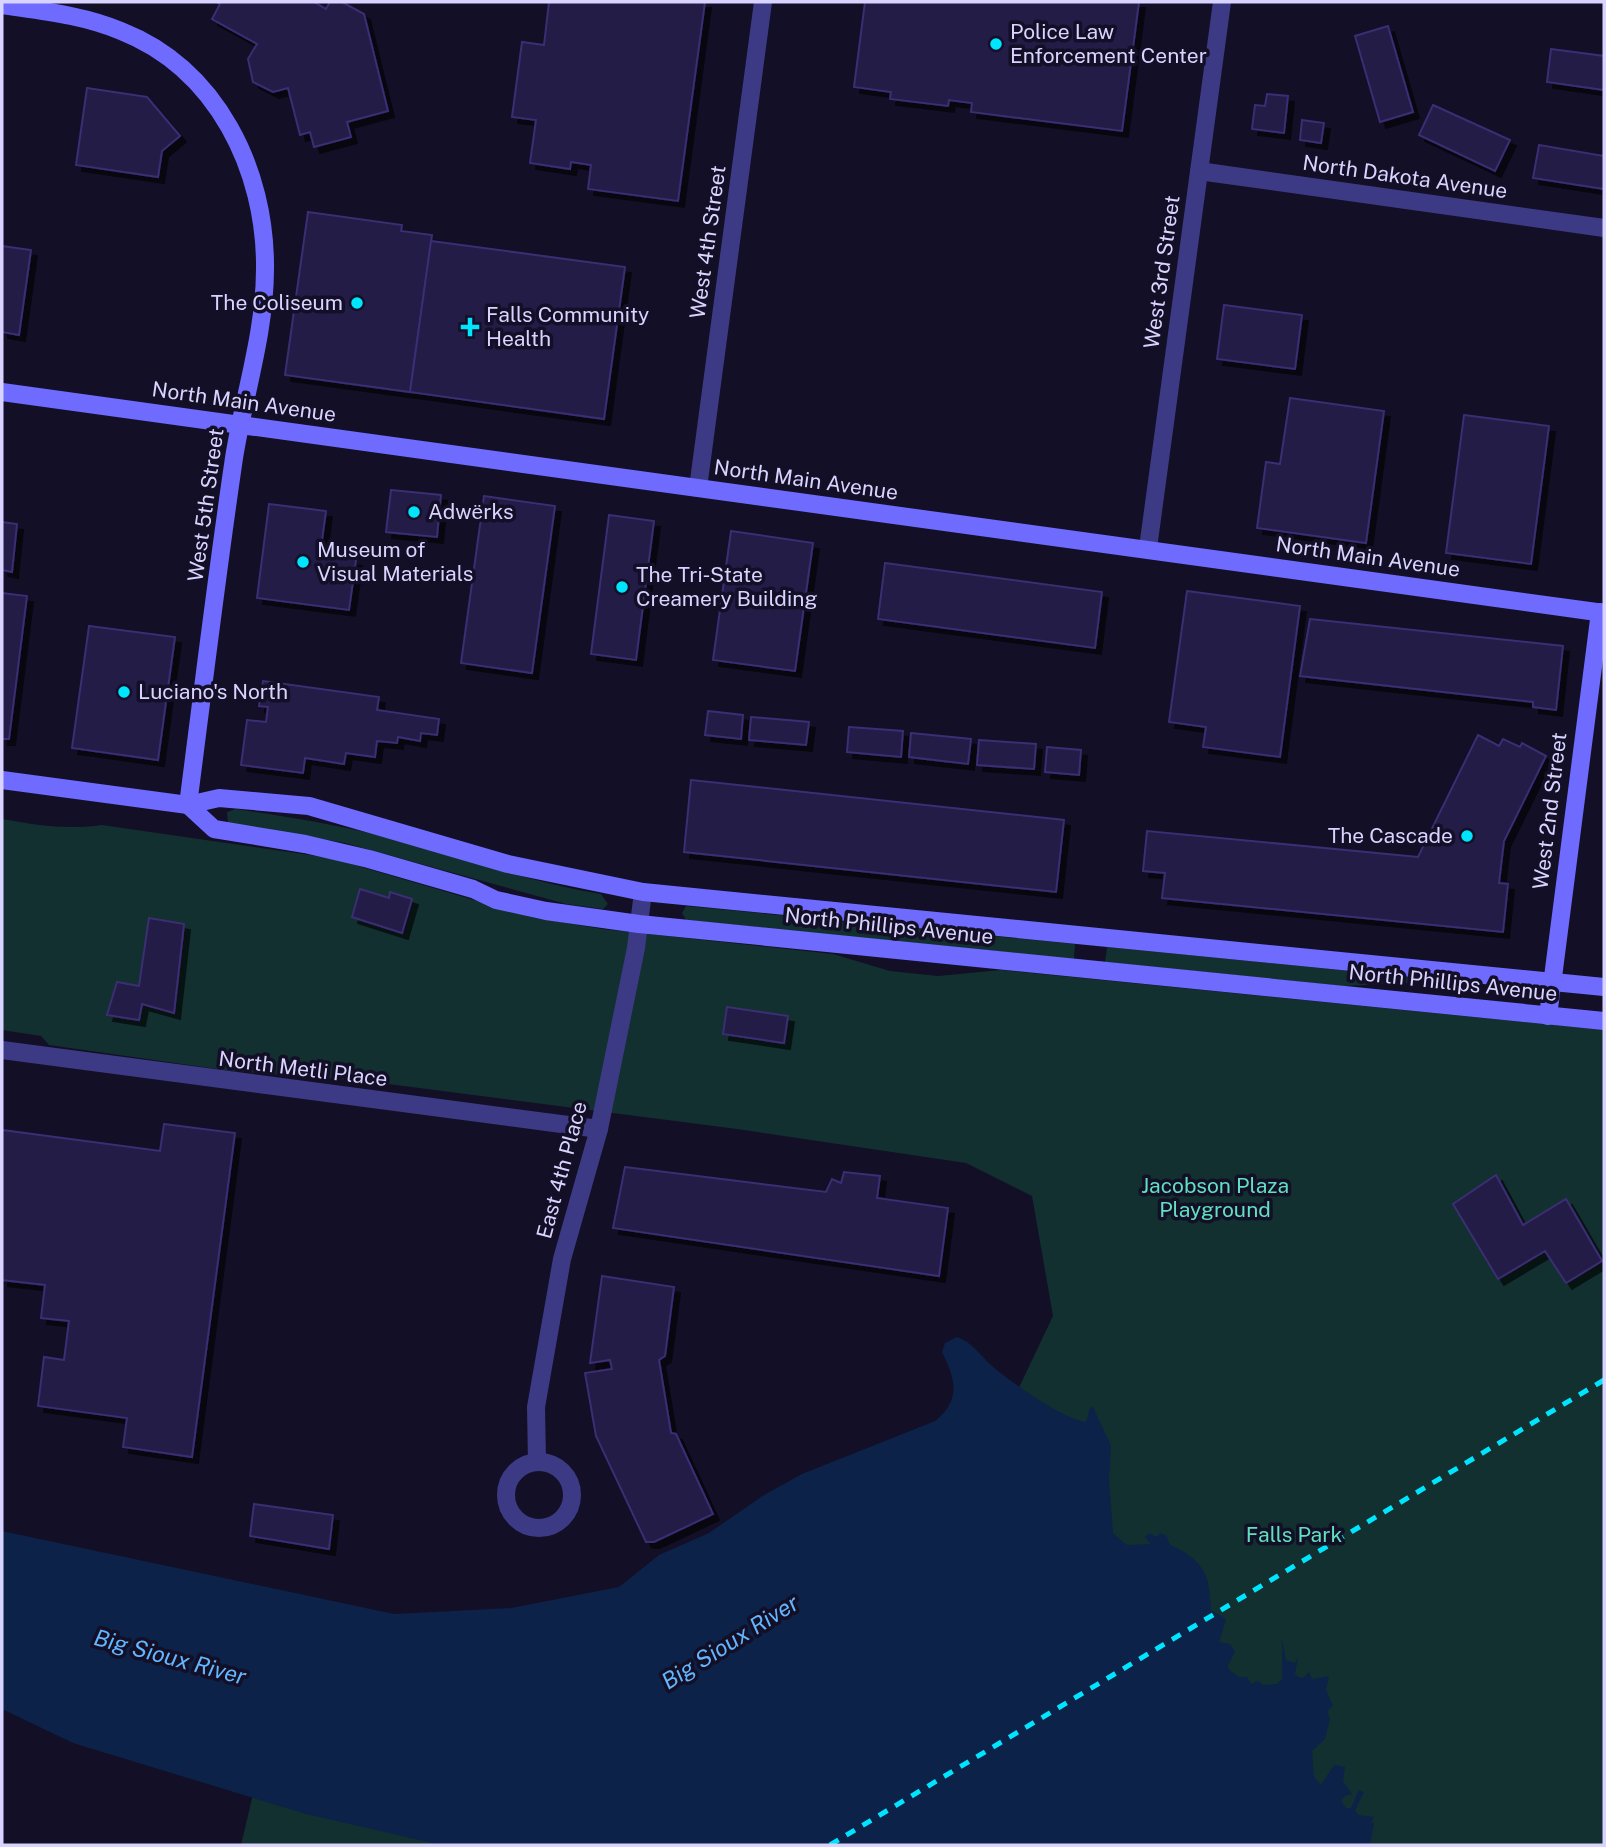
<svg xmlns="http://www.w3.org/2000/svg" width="1606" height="1847" viewBox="0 0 1606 1847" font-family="'Public Sans',sans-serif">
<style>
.green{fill:#12302f}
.water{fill:#0c2248}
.building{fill:#241b47;stroke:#3b2d73;stroke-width:2;filter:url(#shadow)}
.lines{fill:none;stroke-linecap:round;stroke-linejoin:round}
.street{stroke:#3d3a85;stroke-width:18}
.secondary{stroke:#6f6bff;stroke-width:18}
.rail{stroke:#00e5ff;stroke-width:5;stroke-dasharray:10 9;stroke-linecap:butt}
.poi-dot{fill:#00e5ff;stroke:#130f26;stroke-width:2.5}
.labels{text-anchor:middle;stroke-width:7;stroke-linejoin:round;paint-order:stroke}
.poi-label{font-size:21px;fill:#d9d4ff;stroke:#130f26;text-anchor:start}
.street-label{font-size:21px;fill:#d9d4ff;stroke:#130f26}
.park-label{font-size:21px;fill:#5fe0c0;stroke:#130f26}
.water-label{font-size:23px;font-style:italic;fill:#62b6ff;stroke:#130f26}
</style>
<defs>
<filter id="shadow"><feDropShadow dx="6" dy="6" stdDeviation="0" flood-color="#0009"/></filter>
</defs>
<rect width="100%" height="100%" fill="#130f26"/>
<g class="green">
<path d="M236 809C282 816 328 823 373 834 450 853 523 881 601 894L608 904 603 909 566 904 345 843 228 823 227 812Z"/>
<path d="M2 819C36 825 68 830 102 825L331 858 536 918 602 929 833 954 890 971 938 976 1001 970 1604 1030V1845H241L288 1646 506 1658 1005 1417 1053 1316 1032 1196 966 1163 737 1129 365 1081 231 1071 49 1045 41 1036 2 1030Z"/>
<polygon points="686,906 1075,944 1074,959 686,920 682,913"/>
<polygon points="1107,947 1432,979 1432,982 1343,986 1105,962"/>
</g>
<path class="water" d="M957 1337C973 1343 979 1354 991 1365 1012 1383 1060 1417 1086 1422L1090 1408 1093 1407 1111 1446 1109 1480 1113 1533 1127 1545 1151 1544 1145 1537 1149 1533 1157 1537 1160 1533 1166 1535 1170 1545C1203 1559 1210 1574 1211 1610L1226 1619 1219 1642 1230 1644 1235 1652 1228 1665 1229 1670 1239 1677H1247L1251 1684 1258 1681 1263 1685 1277 1684 1282 1679V1640L1286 1660 1295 1663 1298 1657 1295 1674 1298 1677 1303 1678 1309 1672 1312 1679 1329 1676 1326 1690 1333 1706 1327 1711 1330 1719 1325 1739 1312 1751 1314 1777 1321 1785 1334 1765 1345 1767 1343 1781 1352 1794 1345 1796 1341 1801 1346 1808H1351L1359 1790 1364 1792 1355 1811 1359 1815 1374 1817 1371 1822 1374 1823 1370 1845H441L306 1814 73 1743 2 1709V1531L394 1614 511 1608 619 1587 659 1555 709 1533 764 1495 802 1474 935 1421C961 1400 956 1380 942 1352L945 1343Z"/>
<g class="building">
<polygon points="216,2 314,2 326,9 330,2 342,2 364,14 388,111 347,122 351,137 314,147 310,132 300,135 288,88 273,92 253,82 248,59 257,44 212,19 220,4"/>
<polygon points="549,2 705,2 678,201 588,189 591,165 571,162 570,169 530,163 536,120 512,117 522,42 544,45"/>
<polygon points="865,2 1139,2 1122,131 971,112 972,103 949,100 948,106 890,99 891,92 854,87"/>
<polygon points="1388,26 1413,112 1380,122 1355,36"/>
<polygon points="1551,49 1604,56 1604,90 1547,82"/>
<polygon points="87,88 147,97 180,136 162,151 158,177 76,165"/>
<polygon points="1267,94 1288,96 1284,133 1252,129 1255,105 1265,106"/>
<polygon points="1433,105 1510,140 1495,171 1419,135"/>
<polygon points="1302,120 1324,123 1321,143 1300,140"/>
<polygon points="1539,145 1604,156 1604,189 1533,178"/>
<polygon points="308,212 402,225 401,231 432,235 410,392 285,375"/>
<polygon points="431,241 625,267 604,419 410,392"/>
<polygon points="2,246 31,250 19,335 2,332"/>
<polygon points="1224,305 1302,315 1295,369 1217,359"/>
<polygon points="1290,398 1384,411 1366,543 1257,528 1266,462 1280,464"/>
<polygon points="1464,415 1549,426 1531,564 1446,553"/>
<polygon points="391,490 441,495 437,537 386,532"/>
<polygon points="484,496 555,506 532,673 461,663"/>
<polygon points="269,504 326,511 320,555 356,560 349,610 257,598"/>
<polygon points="609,515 654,521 636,660 591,654"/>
<polygon points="2,522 17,524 12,572 2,570"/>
<polygon points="731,531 813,543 795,671 713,660"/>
<polygon points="885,563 1102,592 1095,648 878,619"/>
<polygon points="1187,591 1300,606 1280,757 1203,747 1206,727 1169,722"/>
<polygon points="2,593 27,596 9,739 2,739"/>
<polygon points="1310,619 1563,646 1556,710 1533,707 1533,702 1300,676"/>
<polygon points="89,626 175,637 158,760 72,748"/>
<polygon points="263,681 379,697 377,710 439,719 437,735 421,733 420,741 398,737 397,743 377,741 375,757 346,753 344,764 305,758 303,773 241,765 247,720 266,722 268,707 259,706"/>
<polygon points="708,711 743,715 741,739 705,735"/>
<polygon points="751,717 809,722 806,745 749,740"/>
<polygon points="849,727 903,731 901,757 847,752"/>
<polygon points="911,733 971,739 968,764 909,757"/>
<polygon points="1478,735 1499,746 1503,739 1520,747 1522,743 1546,756 1504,841 1499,883 1508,884 1503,932 1162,898 1165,873 1143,871 1147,831 1418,857"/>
<polygon points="979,740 1036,744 1034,769 977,765"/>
<polygon points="1047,747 1081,750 1079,775 1045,772"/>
<polygon points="691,780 1064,820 1056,892 684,852"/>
<polygon points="360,889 389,898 390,892 412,899 402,933 352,917"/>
<polygon points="149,918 184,924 174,1013 142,1004 139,1020 107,1015 117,982 139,986"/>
<polygon points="727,1007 788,1016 784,1043 723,1034"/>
<polygon points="164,1124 235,1133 192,1457 123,1447 127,1418 38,1406 44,1357 64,1360 69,1321 41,1318 45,1285 2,1280 2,1130 160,1151"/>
<polygon points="625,1167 826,1192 832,1179 841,1183 844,1172 880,1176 877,1198 948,1208 939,1276 613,1228"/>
<polygon points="1496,1175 1523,1225 1566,1199 1602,1261 1566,1283 1545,1251 1498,1279 1453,1204"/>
<polygon points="602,1276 674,1287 665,1356 659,1360 671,1433 676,1434 713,1514 654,1542 646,1542 596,1436 585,1373 612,1369 610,1360 590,1363"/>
<polygon points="254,1504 333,1515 329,1549 250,1536"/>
</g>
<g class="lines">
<g class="street">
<polyline points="1199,171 1604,228"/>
<polyline points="698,488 763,2"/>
<polyline points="1148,548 1222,2"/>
<polyline points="2,1050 599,1129"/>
<polyline points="537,1462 536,1407 562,1259 599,1129 636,948 643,892"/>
<circle cx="539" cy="1495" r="33"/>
</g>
<g class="secondary">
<path d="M2 5C42 11 83 15 121 31 217 69 266 170 265 269 265 333 244 395 234 458 217 573 203 689 188 805"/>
<polyline points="2,392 1604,613"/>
<polyline points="2,780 188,805 219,798 309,806 508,864 643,892 1604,987"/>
<polyline points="188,805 214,829 305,844 369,859 473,889 496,900 546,911 639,924 1604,1021"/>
<polyline points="1548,1016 1600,612"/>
</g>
<polyline class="rail" points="830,1845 1604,1380"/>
</g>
<g class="poi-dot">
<circle cx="996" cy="44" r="7"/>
<circle cx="357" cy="303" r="7"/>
<path d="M466.5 316.5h7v7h7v7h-7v7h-7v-7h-7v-7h7z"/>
<circle cx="414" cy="512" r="7"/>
<circle cx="303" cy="562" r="7"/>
<circle cx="622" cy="587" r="7"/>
<circle cx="124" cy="692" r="7"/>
<circle cx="1467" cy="836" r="7"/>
</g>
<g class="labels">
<g class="poi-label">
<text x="1010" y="39">Police Law<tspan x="1010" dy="24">Enforcement Center</tspan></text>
<text x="343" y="310" text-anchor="end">The Coliseum</text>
<text x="486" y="322">Falls Community<tspan x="486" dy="24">Health</tspan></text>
<text x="428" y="519">Adwёrks</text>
<text x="317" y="557">Museum of<tspan x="317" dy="24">Visual Materials</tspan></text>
<text x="636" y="582">The Tri-State<tspan x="636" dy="24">Creamery Building</tspan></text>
<text x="138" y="699">Luciano's North</text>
<text x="1453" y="843" text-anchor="end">The Cascade</text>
</g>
<g class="street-label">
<text transform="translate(1405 177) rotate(8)" y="7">North Dakota Avenue</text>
<text transform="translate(708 242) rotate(-82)" y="7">West 4th Street</text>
<text transform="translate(1162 272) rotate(-82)" y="7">West 3rd Street</text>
<text transform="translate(244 402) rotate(8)" y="7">North Main Avenue</text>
<text transform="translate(806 480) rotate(8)" y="7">North Main Avenue</text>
<text transform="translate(206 505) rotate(-82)" y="7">West 5th Street</text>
<text transform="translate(1368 557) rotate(8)" y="7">North Main Avenue</text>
<text transform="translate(1550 811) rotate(-83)" y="7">West 2nd Street</text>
<text transform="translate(889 926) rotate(6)" y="7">North Phillips Avenue</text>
<text transform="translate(1453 983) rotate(6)" y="7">North Phillips Avenue</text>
<text transform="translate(303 1069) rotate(7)" y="7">North Metli Place</text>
<text transform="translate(562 1170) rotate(-75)" y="7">East 4th Place</text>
</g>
<g class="park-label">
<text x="1215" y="1193">Jacobson Plaza<tspan x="1215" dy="24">Playground</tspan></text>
<text x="1294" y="1542">Falls Park</text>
</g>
<g class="water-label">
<text transform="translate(730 1642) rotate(-32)" y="8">Big Sioux River</text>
<text transform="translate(170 1657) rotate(15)" y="8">Big Sioux River</text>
</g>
</g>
<rect width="1606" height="1847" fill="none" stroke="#d9d4ff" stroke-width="7"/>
</svg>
